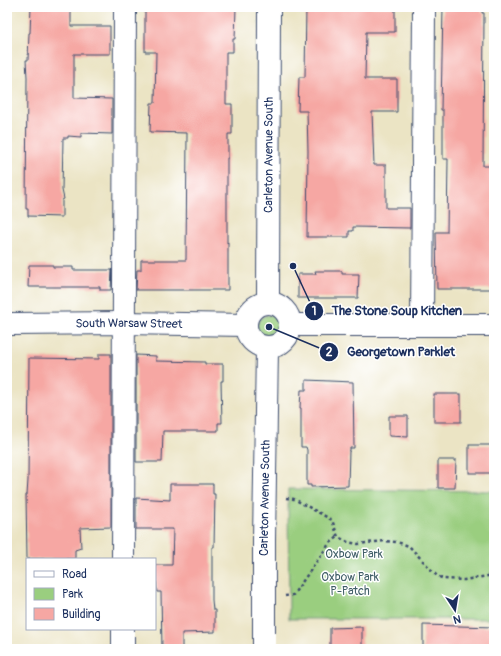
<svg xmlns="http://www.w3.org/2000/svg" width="501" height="656" viewBox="0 0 501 656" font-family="Pangolin,sans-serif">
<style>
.green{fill:#9ace7f;stroke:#5a7e6e}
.building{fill:#f6a7a3}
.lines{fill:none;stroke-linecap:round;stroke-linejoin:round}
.minor-casing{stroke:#3a4a6d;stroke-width:24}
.path{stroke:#3a4a6d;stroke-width:2.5;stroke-dasharray:3 3;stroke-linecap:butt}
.minor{stroke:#fff;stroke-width:22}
.labels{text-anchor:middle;stroke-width:3;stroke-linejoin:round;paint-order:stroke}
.street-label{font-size:12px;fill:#1b2f5e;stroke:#fff}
.park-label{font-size:12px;fill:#415f68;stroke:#fff}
.leader{fill:none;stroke:#1b2f5e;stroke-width:1.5}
.callout-dot{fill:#1b2f5e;stroke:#fff;stroke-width:1.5}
.mark-label{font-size:12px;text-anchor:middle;font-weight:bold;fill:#fff}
.callout-label{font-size:13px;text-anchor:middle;font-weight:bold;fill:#1b2f5e;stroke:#fff;stroke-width:3;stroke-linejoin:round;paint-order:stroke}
</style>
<rect width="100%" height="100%" fill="#fff"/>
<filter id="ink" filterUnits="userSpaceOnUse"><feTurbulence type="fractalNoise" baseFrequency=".025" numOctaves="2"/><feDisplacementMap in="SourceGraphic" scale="8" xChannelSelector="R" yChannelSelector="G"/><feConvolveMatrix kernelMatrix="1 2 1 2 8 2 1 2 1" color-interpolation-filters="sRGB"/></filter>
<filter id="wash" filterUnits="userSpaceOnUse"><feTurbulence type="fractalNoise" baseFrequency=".012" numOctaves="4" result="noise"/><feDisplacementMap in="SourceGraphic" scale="16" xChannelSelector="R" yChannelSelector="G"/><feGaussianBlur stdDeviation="0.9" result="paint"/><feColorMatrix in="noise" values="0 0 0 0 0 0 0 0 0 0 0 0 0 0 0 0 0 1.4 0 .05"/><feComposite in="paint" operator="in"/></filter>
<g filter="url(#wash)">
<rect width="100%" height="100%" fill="#ebe4c4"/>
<g class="green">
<circle cx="269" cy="327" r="12"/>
<polygon points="288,489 494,491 494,619 289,619"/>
</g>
<g id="blocks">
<g class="building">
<polygon points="31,7 71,7 71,26 110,26 110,54 74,54 74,98 112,99 112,134 81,133 81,137 68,136 68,138 63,138 62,190 64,199 62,200 62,217 28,216 28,209 26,209 27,77 26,60 28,60 29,33 30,33"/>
<polygon points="145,7 236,7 235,39 233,39 233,52 226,52 226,104 232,104 232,134 228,134 228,158 227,158 227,243 228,242 228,290 136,290 137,270 141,270 141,260 186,260 187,133 150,132 151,103 155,103 156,52 145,52"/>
<polygon points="306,7 395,7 395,32 366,32 365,79 397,79 397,112 372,112 374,165 386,165 386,208 410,208 410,228 353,227 353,231 349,231 349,237 307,237 308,151 307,111 298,111 299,77 305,77"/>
<polygon points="443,7 482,7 482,13 484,13 483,166 494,166 494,289 437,289 436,232 447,232 448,159 443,159 443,110 441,110"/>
<polygon points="29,265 53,265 53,267 73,267 73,270 112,270 111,290 100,290 100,287 28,287"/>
<polygon points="315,271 342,271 342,274 359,274 358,298 298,298 298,274 316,274"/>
<polygon points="99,354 111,354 111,527 80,528 81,548 75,550 75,559 27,559 26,495 27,495 28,480 29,358 99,359"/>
<polygon points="136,355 156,356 156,361 205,362 205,364 223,364 223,381 221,381 222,423 218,423 218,431 163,431 162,462 136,462"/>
<polygon points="306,380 353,382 354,448 350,448 350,451 349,451 348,486 311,487 311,485 307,485 307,450 306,447 301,447 301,408 300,408 301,390 306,390"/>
<rect x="434" y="394" width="27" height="28"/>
<polygon points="389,416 408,416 408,437 389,436"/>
<rect x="469" y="445" width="25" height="28"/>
<polygon points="438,460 456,460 455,488 438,488"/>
<polygon points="170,484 213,484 213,494 215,494 214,547 212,547 212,600 213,610 215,610 215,632 182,633 182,649 162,649 161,592 157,592 156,582 155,582 155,565 172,565 173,529 136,529 136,498 170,500"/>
<polygon points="423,625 494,627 494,649 423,649"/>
<polygon points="362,627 362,649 330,649 330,628"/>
</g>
</g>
</g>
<g filter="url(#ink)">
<use href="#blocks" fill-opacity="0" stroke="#3a4a6d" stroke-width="1"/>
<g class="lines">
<g class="minor-casing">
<g id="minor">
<circle cx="268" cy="325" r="22"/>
<path id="s1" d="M268 303 269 7"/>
<path id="s2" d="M11 324 123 323 246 325"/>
<polyline points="291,325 494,325"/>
<polyline points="422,325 424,7"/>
<polyline points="123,559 125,7"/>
<polyline points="123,629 123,649"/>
<path id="s3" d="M264 649V540L267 348"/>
</g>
</g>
<g class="path">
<polyline points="286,498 294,499 332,520 338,537 348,542 358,544 385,541 397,542 409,546 437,576 444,579 464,580 494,575"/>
<polyline points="285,596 293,595 329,544 338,537"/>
</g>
<use href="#minor" class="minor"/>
</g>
</g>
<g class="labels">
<g class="street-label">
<text dy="4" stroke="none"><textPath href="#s1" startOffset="148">Carleton Avenue South</textPath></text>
<text dy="4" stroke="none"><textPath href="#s2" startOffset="118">South Warsaw Street</textPath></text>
<text dy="4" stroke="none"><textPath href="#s3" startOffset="151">Carleton Avenue South</textPath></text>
</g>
<g class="park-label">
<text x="354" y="558">Oxbow Park</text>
<text x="350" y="581">Oxbow Park<tspan x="350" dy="14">P-Patch</tspan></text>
</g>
</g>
<path class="leader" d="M293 266L314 311M269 327L329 352"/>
<g class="callout-dot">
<circle cx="293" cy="266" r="4"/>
<circle cx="269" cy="327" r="4"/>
<circle cx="314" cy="311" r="10"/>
<circle cx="329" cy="352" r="10"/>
</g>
<g class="mark-label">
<text x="314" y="315">1</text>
<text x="329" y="356">2</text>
</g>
<g class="callout-label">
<text x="397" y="315">The Stone Soup Kitchen</text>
<text x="401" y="356">Georgetown Parklet</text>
</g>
<rect width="501" height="656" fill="none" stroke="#fff" stroke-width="24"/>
<rect x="26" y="558" width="130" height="72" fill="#ffffff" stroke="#a4acbf"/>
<rect x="34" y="571" width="20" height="6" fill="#ffffff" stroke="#a4acbf"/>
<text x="62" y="578" font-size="12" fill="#1b2f5e">Road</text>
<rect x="34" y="588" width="20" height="12" fill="#9ace7f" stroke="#a4acbf"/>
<text x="62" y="598" font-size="12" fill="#1b2f5e">Park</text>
<rect x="34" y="608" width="20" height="12" fill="#f6a7a3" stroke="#a4acbf"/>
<text x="62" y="618" font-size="12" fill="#1b2f5e">Building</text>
<g transform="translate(455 610) rotate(168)" stroke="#ffffff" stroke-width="3" paint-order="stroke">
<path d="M0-3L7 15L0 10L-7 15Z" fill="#1b2f5e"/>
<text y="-6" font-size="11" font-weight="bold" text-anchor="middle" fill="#1b2f5e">N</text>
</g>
</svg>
